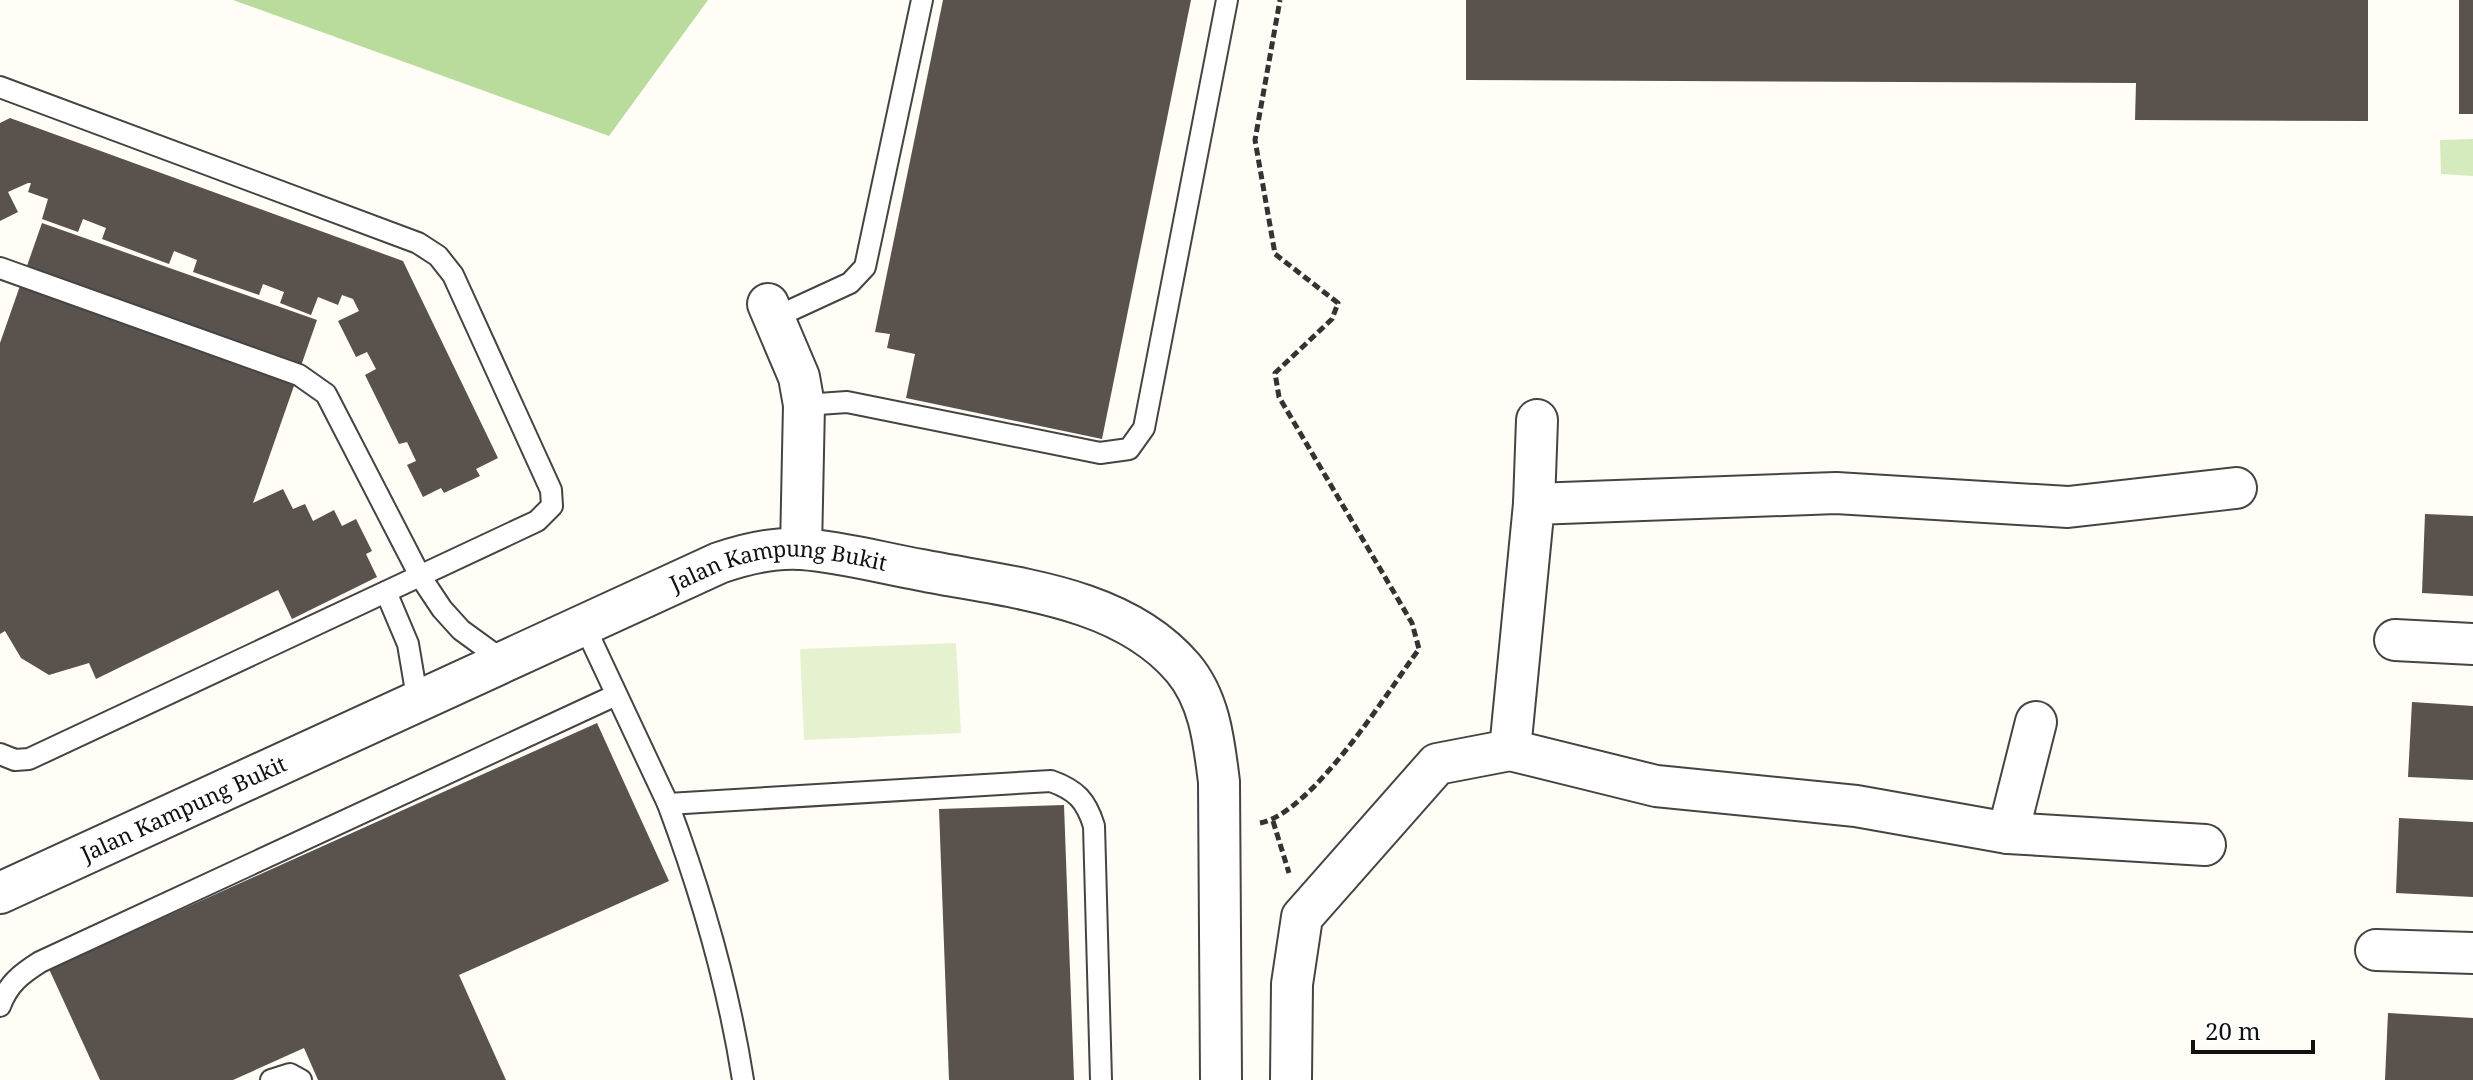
<svg xmlns="http://www.w3.org/2000/svg" width="2473" height="1080" viewBox="0 0 2473 1080" font-family="'Noto Serif',serif">
<style>
.green{fill:#d5ebbd}
.forest{fill:#b9dc9c}
.pitch{fill:#e6f2cf}
.building{fill:#5a524d}
.lines{fill:none;stroke-linecap:round;stroke-linejoin:round}
.service-casing{stroke:#444;stroke-width:24}
.minor-casing{stroke:#444;stroke-width:44}
.path{stroke:#333;stroke-width:5;stroke-dasharray:8 4;stroke-linecap:butt}
.service{stroke:#fff;stroke-width:20}
.minor{stroke:#fff;stroke-width:40}
.labels{text-anchor:middle;stroke-width:8;stroke-linejoin:round;paint-order:stroke}
.street-label{font-size:22px;fill:#111;stroke:#fff}
</style>
<rect width="100%" height="100%" fill="#fffdf5"/>
<polygon class="green" points="2473,139 2473,176 2441,174 2440,140"/>
<polygon class="forest" points="233,0 708,0 609,136"/>
<polygon class="pitch" points="956,643 961,733 804,740 800,649"/>
<g class="building">
<polygon points="943,0 1191,0 1102,439 906,398 915,354 887,348 890,334 875,332"/>
<polygon points="1466,0 2368,0 2368,121 2135,120 2136,83 1466,80"/>
<rect x="2459" y="0" width="14" height="114"/>
<polygon points="10,118 403,261 498,458 476,469 480,476 444,493 441,488 423,497 407,465 416,461 407,442 399,444 365,375 376,369 367,352 356,357 338,321 359,311 353,299 342,295 338,305 318,297 311,315 280,303 284,292 263,284 259,295 193,272 197,260 174,251 169,264 102,239 106,228 83,219 78,232 42,219 48,199 28,192 31,183 28,183 8,192 18,212 0,221 0,123"/>
<polygon points="42,223 317,320 253,503 283,489 293,509 305,504 313,521 334,510 342,526 356,519 372,551 366,554 377,577 292,619 278,590 96,679 89,663 49,675 21,658 5,631 0,634 0,343"/>
<polygon points="2425,514 2473,516 2473,596 2422,593"/>
<polygon points="2412,702 2473,706 2473,780 2408,777"/>
<polygon points="597,723 669,881 459,975 506,1080 318,1080 304,1048 233,1080 100,1080 49,969"/>
<polygon points="1064,805 1074,1080 949,1080 939,809"/>
<polygon points="2399,818 2473,822 2473,897 2396,893"/>
<polygon points="2388,1013 2473,1018 2473,1080 2385,1080"/>
</g>
<g class="lines">
<g class="service-casing">
<g id="service">
<polyline points="0,87 418,243 438,256 453,275 551,490 552,506 537,521 29,759 15,760 0,754"/>
<polyline points="0,268 299,375 326,394 420,576 442,609 461,630 505,662"/>
<polyline points="774,318 850,283 865,267 922,0"/>
<polyline points="804,405 847,402 1100,453 1129,449 1144,428 1227,0"/>
<polyline points="386,592 408,644 418,703"/>
<path d="M584 625 668 804 1051 781C1076 790 1086 800 1094 826L1101 1080"/>
<path d="M668 804C702 895 728 984 743 1080"/>
<path d="M0 1006C8 984 21 974 40 962L616 695"/>
<polyline points="271,1080 290,1074 301,1080"/>
</g>
</g>
<g class="minor-casing">
<g id="minor">
<polyline points="768,304 799,377 804,405 801,549"/>
<polyline points="1534,504 1537,420"/>
<polyline points="2395,640 2473,644"/>
<polyline points="1510,750 1534,504 1836,493 2068,507 2236,488"/>
<polyline points="2008,833 2036,722"/>
<path id="s1" d="M0 893 719 563C745 554 774 547 802 549 842 552 882 563 921 570 1010 588 1121 595 1183 668 1210 700 1214 742 1219 782L1221 1080"/>
<polyline points="2376,950 2473,953"/>
<polyline points="1291,1080 1292,984 1302,917 1437,764 1510,750 1656,786 1856,806 2008,833 2205,845"/>
</g>
</g>
<g class="path">
<polyline points="1273,821 1289,873"/>
<path d="M1260 823C1312 813 1387 693 1419 649L1412 623 1279 397 1275 373 1332 319 1338 303 1275 254 1255 140 1280 0"/>
</g>
<use href="#service" class="service"/>
<use href="#minor" class="minor"/>
</g>
<g class="labels">
<g class="street-label">
<text dy="8" stroke="none"><textPath href="#s1" startOffset="850">Jalan Kampung Bukit</textPath></text>
<text dy="8" stroke="none"><textPath href="#s1" startOffset="202">Jalan Kampung Bukit</textPath></text>
</g>
</g>
<path d="M2193 1040v12h120v-12" fill="none" stroke="#111111" stroke-width="4"/>
<text x="2205" y="1040" font-size="24" fill="#111111" stroke="#ffffff" stroke-width="6" paint-order="stroke">20 m</text>
</svg>
